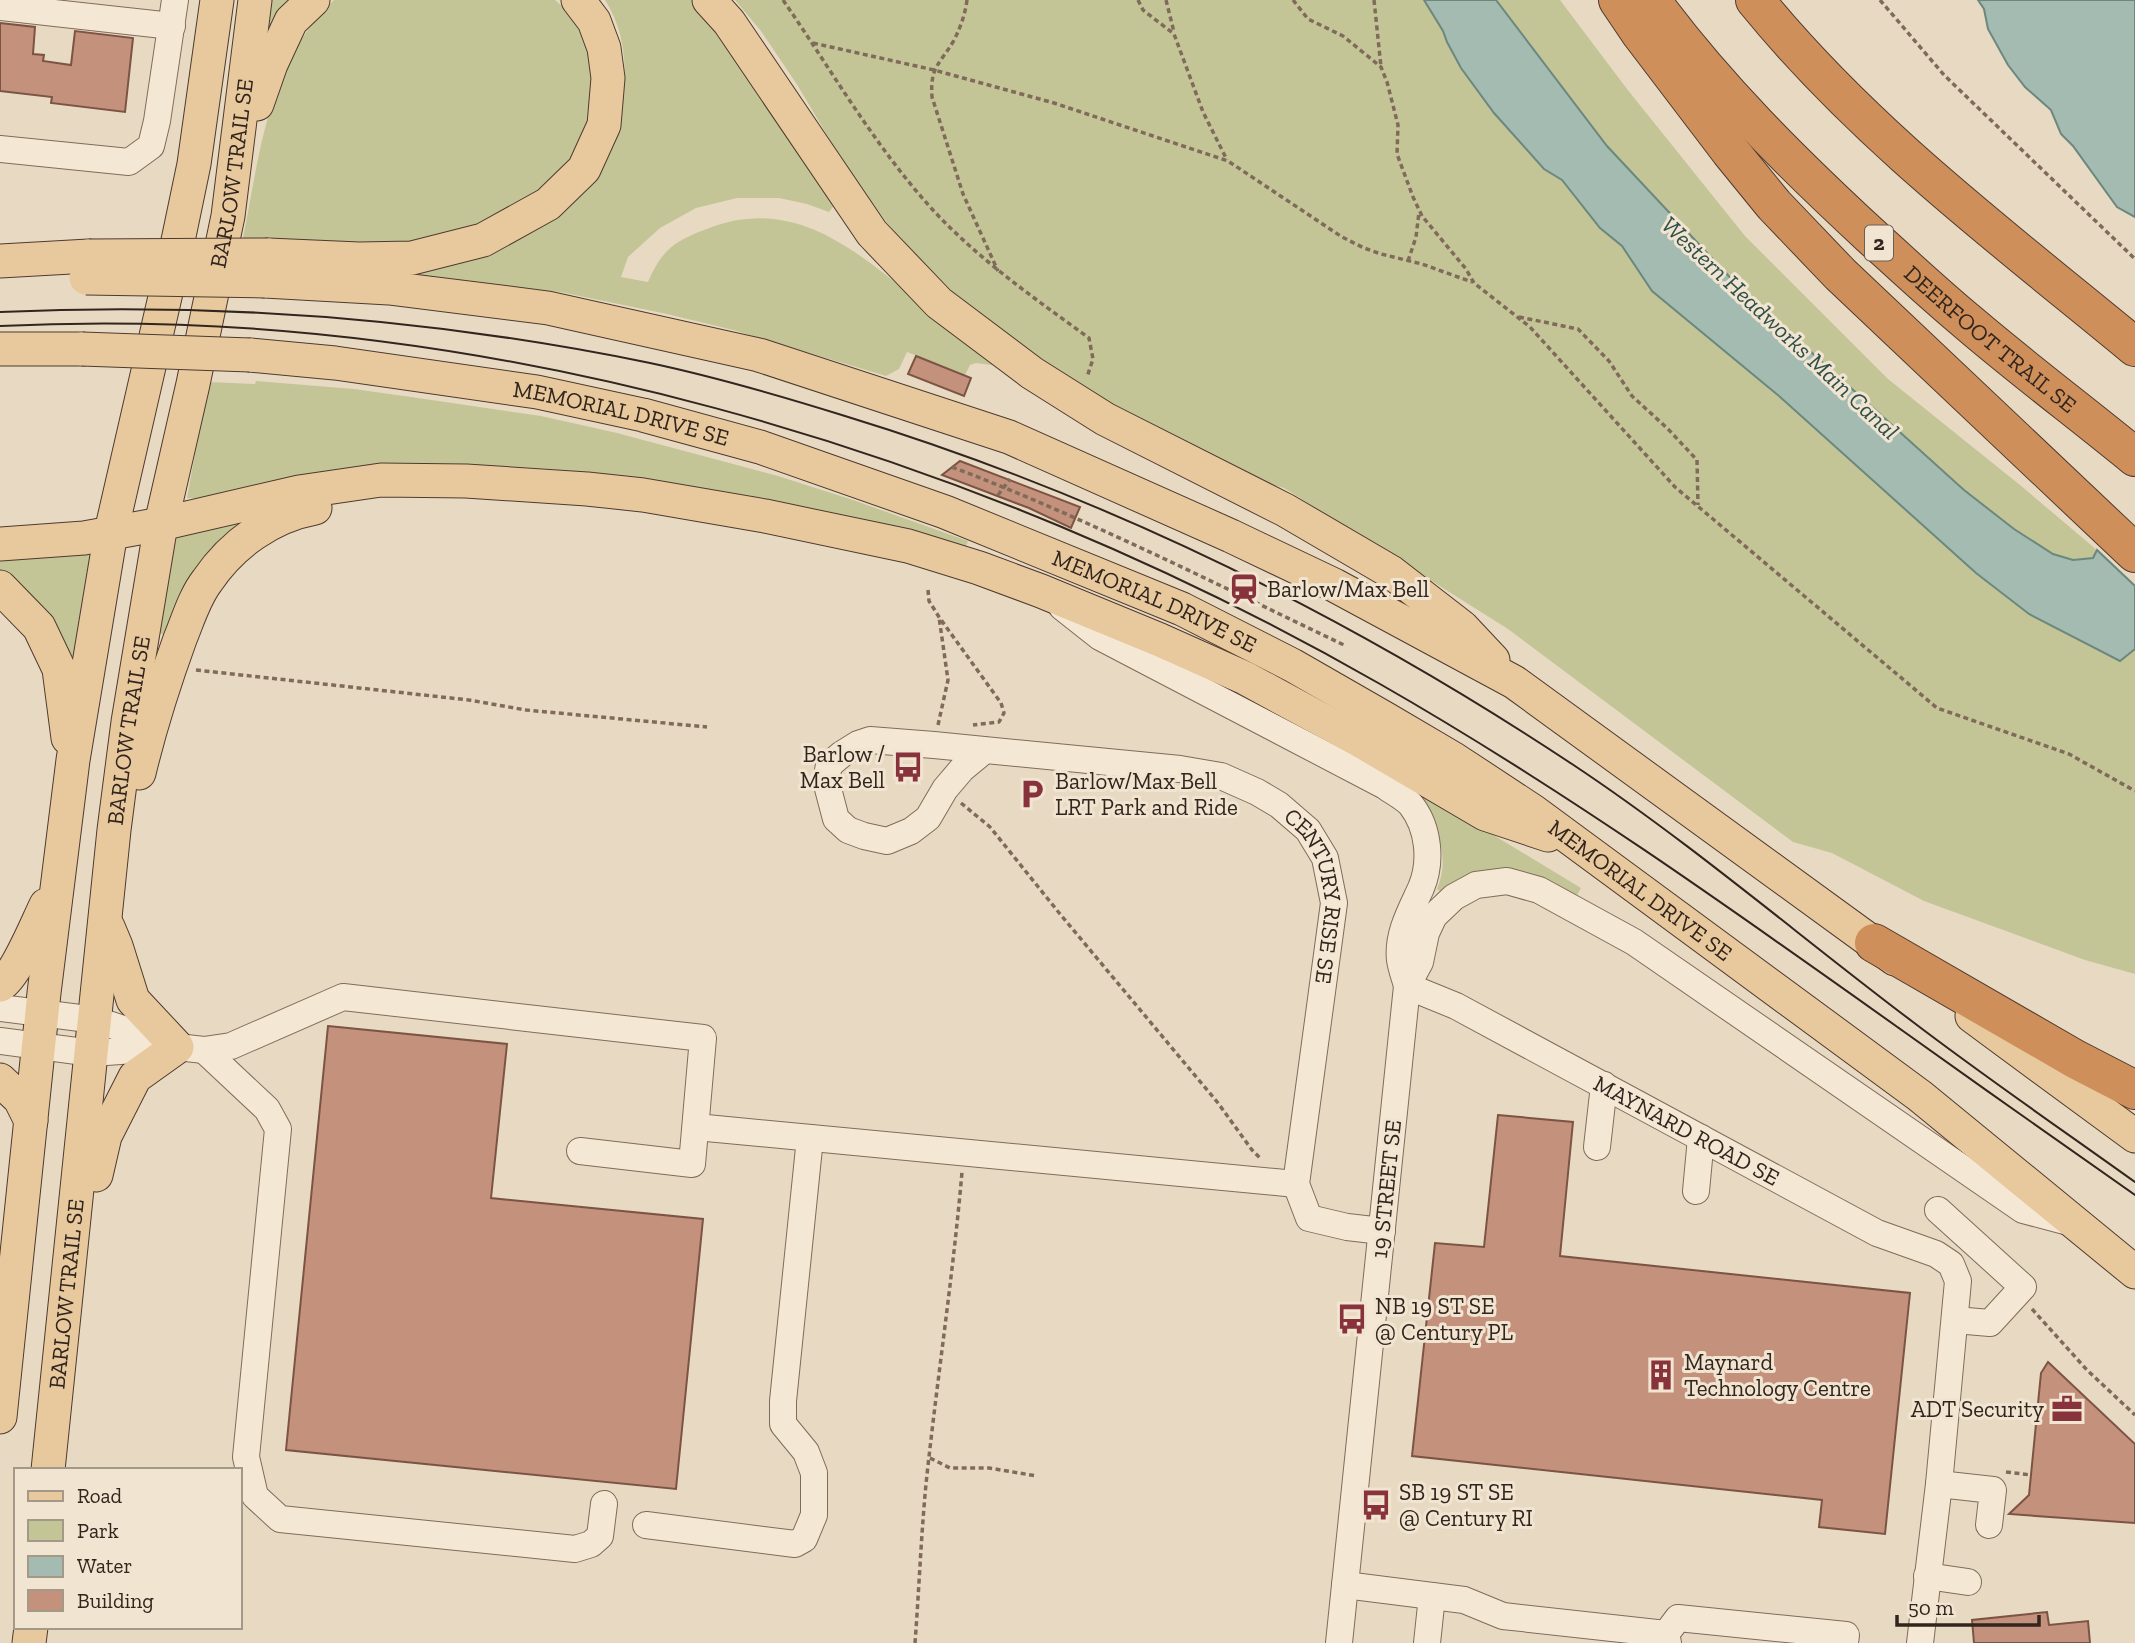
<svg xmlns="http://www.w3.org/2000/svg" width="2135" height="1643" viewBox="0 0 2135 1643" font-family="'Zilla Slab',serif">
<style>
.green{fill:#c4c597}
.water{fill:#a4bbb2;stroke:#6c887e;stroke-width:2}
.building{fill:#c3917c;stroke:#7c5444;stroke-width:2}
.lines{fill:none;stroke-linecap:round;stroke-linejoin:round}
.minor-casing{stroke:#806b5b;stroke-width:28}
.major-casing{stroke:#4e3a2f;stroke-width:35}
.highway-casing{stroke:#4e3a2f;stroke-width:40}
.path{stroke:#806b5b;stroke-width:3.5;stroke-dasharray:5 3.5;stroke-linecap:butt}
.minor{stroke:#f4e7d4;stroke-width:26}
.major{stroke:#e8c99d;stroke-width:33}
.highway{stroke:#cf8f5b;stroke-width:38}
.tram{stroke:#31251e;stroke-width:2}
.major-bridge-casing{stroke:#4e3a2f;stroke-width:35;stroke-linecap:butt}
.major-bridge{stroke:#e8c99d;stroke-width:33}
.labels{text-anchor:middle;stroke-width:6;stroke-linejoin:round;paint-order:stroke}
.shield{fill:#f1e4d0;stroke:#6b5e53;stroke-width:2}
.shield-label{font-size:21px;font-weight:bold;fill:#31251e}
.street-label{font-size:23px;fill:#31251e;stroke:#f1e4d0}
.poi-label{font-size:23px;fill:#31251e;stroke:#f1e4d0;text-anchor:start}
.water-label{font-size:24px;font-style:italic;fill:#2e504a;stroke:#f1e4d0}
</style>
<rect width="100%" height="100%" fill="#e8d9c2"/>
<g class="green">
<polygon points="270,0 303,0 267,34"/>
<path d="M334 0H555L570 13 584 40 594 76 593 122 577 159 541 192 486 223 436 241 373 247 321 241 243 238C260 153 268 62 334 0Z"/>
<path d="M605 0H695L836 203 829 212 807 204 779 198H737L696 208 660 228 628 257 621 277 648 282C662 250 673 242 704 230 788 195 848 244 911 295 940 318 969 342 998 366L976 363 970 365 965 375 907 352 899 369 886 376 733 330 667 314 560 292 420 277V267L473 255 617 133C627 89 631 40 605 0Z"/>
<polygon points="735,0 1560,0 1627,89 1745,236 1888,379 2020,485 2091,545 2135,586 2135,974 2085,960 1924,901 1832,853 1793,842 1508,629 1284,488 1231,473 1055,371 956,297 894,233 841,159 798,86 761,31"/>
<polygon points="256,381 354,389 411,397 541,416 617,433 778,476 853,500 968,541 965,549 679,486 210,499 187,498 208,382 255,384"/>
<polygon points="233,518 237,527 167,635 156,633 173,535"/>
<polygon points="89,550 91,555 77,656 67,657 0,573 0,557"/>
<path d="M1424 793 1581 888 1576 897 1552 885 1443 893 1437 889C1451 857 1437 826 1420 798Z"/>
</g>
<g class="water">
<polygon points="1424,0 1496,0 1607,146 1739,287 1964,490 2014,529 2053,554 2073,560 2093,558 2097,550 2135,586 2135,649 2120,661 2029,614 1976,573 1779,396 1652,291 1622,246 1600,228 1562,180 1544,169 1494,113 1461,68 1447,42 1443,31"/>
<polygon points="1978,0 2135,0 2135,217 2117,207 2073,146 2061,134 2051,110 2025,87 2008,65 1988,29 1984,9"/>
</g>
<g class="building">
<polygon points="0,23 35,27 33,54 44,55 43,61 71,65 75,31 133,38 125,112 51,103 52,97 0,91"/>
<polygon points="916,356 971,378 964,396 908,374"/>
<polygon points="960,461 1080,507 1071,528 1029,508 942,475"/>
<polygon points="328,1026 507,1044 491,1198 703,1219 676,1489 286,1450"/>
<polygon points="1498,1115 1573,1122 1560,1256 1910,1293 1885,1534 1819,1527 1822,1500 1412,1456 1435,1243 1484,1247"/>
<polygon points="2048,1362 2135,1444 2135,1523 2009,1514 2029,1495 2041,1373"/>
<polygon points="2047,1612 2049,1625 2088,1621 2090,1643 1974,1643 1972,1620"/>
</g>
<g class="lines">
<g class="minor-casing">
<g id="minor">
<polyline points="0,7 172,26"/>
<polyline points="0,149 129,162 151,146 157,121 175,0"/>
<path d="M1062 607 1100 637 1385 786C1393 792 1405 798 1411 805 1429 828 1432 862 1421 888 1411 910 1397 934 1400 960 1401 968 1405 978 1407 986L1339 1643"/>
<path id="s1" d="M985 750 962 769 945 789 928 818 911 831 887 841 864 836 848 830 836 819 826 781 829 765 842 754 858 744 870 740 934 745 1180 769 1221 776 1257 792 1279 805 1308 830 1325 858 1334 903 1296 1184 1309 1218 1347 1227 1382 1231"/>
<path id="s2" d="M1407 986 1456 1006 1877 1233 1936 1254 1951 1264 1958 1281 1939 1484 1920 1643"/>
<polyline points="1407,986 1420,962 1426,933 1434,916 1454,897 1476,885 1507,881 1539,890 1634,942 2023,1210 2072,1223"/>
<polyline points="0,1008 96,1020 166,1043"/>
<polyline points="0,1041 92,1053 177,1047 204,1050 231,1046 343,997 703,1038 692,1164 580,1151"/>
<polyline points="204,1050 267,1109 278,1129 246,1457 255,1496 280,1519 575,1549 591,1544 600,1536 604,1504"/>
<polyline points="696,1127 1296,1184"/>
<polyline points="1597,1147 1604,1085"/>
<polyline points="1696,1191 1701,1138"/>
<polyline points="1938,1210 2023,1287 1990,1323 1955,1320"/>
<polyline points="1939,1484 1993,1490 1989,1525"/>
<polyline points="646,1525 795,1544 804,1539 814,1515 814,1473 806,1452 783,1424 783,1401 810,1138"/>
<polyline points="1927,1576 1968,1582"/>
<polyline points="1345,1585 1464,1600 1503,1616 1666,1634 1668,1643"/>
<polyline points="1666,1634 1678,1618 1846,1635 1845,1643"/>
<polyline points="1427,1643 1432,1596"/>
</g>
</g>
<g class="major-casing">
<g id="major">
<polyline points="709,0 729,22 872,233 939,303 1032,373 1105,419 1285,510 1391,572 1462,627 1493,660"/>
<polyline points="257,104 271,64 291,21 313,0"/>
<polyline points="268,255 359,259 412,258 483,240 548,204 584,169 604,125 608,78 604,48 594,21 578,0"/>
<polyline points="0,261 89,256"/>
<polyline points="265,281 389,288 548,308 759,355 1009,437 1231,536 1334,585 1514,682 1895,959"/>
<polyline points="0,349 82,349"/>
<path id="s3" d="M250 355 335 363 537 392 643 415 760 447 945 512 1182 609 1292 665 1386 719 1454 759 1533 811 1920 1096 2135 1272"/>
<polyline points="0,544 84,538 161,524 299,492 381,480 466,481 587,489 643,495 765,516 908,546 979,568 1041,591 1160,640 1245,678 1359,740 1485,814 1548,835"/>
<polyline points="0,587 39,627 59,669 68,738"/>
<path d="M139 773C150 727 164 683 180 639 188 620 194 598 207 581 232 544 271 516 315 508"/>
<path d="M0 985C16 976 37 923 46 905"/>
<polyline points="1972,1016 2135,1136"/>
<polyline points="0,1080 20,1099 31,1121"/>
<polyline points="96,1175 105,1136 135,1077 177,1047 133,1000 116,946 108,927"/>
<polyline points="0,1417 44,993 73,760 111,532 179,236 194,164 217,0"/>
<path id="s4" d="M48 1470 114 830 128 722 161 524 193 384 228 216 255 0"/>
<polyline points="29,1643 31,1627"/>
</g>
</g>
<g class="highway-casing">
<g id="highway">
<polyline points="1618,0 1641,34 1730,151 1774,205 1840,274 2135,553"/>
<path id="s5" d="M1651 0C1715 87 1792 163 1871 236 1904 266 1936 296 1970 324 2024 370 2080 412 2135 457"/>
<path d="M1755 0C1864 134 2003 238 2135 347"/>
<polyline points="1874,943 2075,1059 2135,1090"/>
</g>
</g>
<g class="path">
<path d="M783 0C832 71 874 145 932 209 978 259 1034 298 1089 338L1093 359 1087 377"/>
<path d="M967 0C965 15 960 29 953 42 939 65 930 67 932 97L963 194 998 271"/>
<polyline points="1138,0 1143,10 1174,34 1203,112 1227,160"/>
<polyline points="1166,0 1174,32"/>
<polyline points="1293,0 1308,19 1343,36 1381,67 1387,82 1398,125 1397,154 1413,197 1422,216 1466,269 1474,283 1530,327 1675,487 1937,708 2069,754 2135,791"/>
<polyline points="1374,0 1381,67"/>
<polyline points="1880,0 1944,75 2135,259"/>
<polyline points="813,43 934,70 1054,103 1228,161 1342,237 1364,248 1381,254 1422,264 1472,282"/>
<polyline points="1408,261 1416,237 1419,212"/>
<polyline points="1519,317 1578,329 1609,361 1632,396 1668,429 1697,460 1698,505"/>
<path d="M952 467C1086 518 1214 583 1344 645"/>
<polyline points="998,495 1010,479"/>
<polyline points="928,590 929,601 939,617 1001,703 1004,713 999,722 973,725"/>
<polyline points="196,670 469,700 526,710 707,727"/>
<polyline points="938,725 948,680 939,617"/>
<polyline points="961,803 990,827 1060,914 1218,1103 1252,1150 1260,1158"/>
<polyline points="2032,1309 2087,1370 2135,1415"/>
<polyline points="930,1458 950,1468 989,1468 1037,1476"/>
<polyline points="2006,1472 2031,1475"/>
<path d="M915 1643C919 1590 921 1537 926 1484 937 1380 953 1276 962 1172"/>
</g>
<use href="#minor" class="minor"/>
<use href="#major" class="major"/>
<use href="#highway" class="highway"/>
<g class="tram">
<path d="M0 312C218 302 436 319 650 363 716 377 781 396 845 416 1103 495 1347 615 1572 764 1691 843 1799 936 1913 1022 1985 1077 2061 1129 2135 1182"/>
<path d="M0 326C475 302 970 449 1380 684 1562 788 1733 910 1903 1031 1980 1086 2058 1141 2135 1195"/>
</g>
<g class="major-bridge-casing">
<g id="major-bridge">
<polyline points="89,256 268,255"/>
<polyline points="86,278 265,281"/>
<polyline points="82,349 250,355"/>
</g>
</g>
<use href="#major-bridge" class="major-bridge"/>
</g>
<defs>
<g id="station-bare" transform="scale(2.415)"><path d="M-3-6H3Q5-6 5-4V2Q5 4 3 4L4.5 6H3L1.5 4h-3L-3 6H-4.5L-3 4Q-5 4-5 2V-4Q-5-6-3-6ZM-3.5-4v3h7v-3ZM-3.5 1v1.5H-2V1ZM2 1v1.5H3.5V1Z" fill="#88323c" stroke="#f1e4d0" stroke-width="2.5" paint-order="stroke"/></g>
<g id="bus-bare" transform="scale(2.415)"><path d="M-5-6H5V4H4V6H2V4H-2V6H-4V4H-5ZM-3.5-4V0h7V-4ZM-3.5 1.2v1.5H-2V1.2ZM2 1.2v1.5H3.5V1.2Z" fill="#88323c" stroke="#f1e4d0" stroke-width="2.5" paint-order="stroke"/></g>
<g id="parking-bare" transform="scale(2.415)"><path d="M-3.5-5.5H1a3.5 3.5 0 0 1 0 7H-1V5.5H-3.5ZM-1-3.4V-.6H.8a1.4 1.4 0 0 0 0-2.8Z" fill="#88323c" stroke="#f1e4d0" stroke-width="2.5" paint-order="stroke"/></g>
<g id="building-bare" transform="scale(2.415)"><path d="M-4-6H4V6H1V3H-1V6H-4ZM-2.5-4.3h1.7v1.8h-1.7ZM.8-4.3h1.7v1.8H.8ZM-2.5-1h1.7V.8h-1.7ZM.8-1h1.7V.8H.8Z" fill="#88323c" stroke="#f1e4d0" stroke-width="2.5" paint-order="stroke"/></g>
<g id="office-bare" transform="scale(2.415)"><path d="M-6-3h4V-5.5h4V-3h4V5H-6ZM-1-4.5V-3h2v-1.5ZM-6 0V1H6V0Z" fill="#88323c" stroke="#f1e4d0" stroke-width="2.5" paint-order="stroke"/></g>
</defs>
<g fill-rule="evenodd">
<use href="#station-bare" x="1244" y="589"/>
<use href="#bus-bare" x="908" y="767"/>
<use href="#parking-bare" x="1032" y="794"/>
<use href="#bus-bare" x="1352" y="1319"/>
<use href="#building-bare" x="1661" y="1375"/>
<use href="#office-bare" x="2067" y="1409"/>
<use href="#bus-bare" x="1376" y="1505"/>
</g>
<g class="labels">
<rect class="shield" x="1865" y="225.5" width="28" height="35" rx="5"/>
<g class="shield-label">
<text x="1879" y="250">2</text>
</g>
<g class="street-label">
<text dy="8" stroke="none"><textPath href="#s4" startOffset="1311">BARLOW TRAIL SE</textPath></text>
<text dy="8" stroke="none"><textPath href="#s5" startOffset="481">DEERFOOT TRAIL SE</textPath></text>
<text dy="8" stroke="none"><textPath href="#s3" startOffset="376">MEMORIAL DRIVE SE</textPath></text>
<text dy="8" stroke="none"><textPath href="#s3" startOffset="943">MEMORIAL DRIVE SE</textPath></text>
<text dy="8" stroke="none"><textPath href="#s4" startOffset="744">BARLOW TRAIL SE</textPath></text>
<text dy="8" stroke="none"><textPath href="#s3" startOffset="1510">MEMORIAL DRIVE SE</textPath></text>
<text dy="8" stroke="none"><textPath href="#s1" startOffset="821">CENTURY RISE SE</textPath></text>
<text dy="8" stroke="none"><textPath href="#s2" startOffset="315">MAYNARD ROAD SE</textPath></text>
<text transform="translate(1386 1189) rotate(-84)" y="8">19 STREET SE</text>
<text dy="8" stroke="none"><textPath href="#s4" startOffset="177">BARLOW TRAIL SE</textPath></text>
</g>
<g class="poi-label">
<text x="1267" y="597">Barlow/Max Bell</text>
<text x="885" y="762" text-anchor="end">Barlow /<tspan x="885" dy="26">Max Bell</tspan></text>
<text x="1055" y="789">Barlow/Max Bell<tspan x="1055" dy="26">LRT Park and Ride</tspan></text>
<text x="1375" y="1314">NB 19 ST SE<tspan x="1375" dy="26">@ Century PL</tspan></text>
<text x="1684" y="1370">Maynard<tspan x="1684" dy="26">Technology Centre</tspan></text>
<text x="2044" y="1417" text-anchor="end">ADT Security</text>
<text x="1399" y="1500">SB 19 ST SE<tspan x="1399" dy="26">@ Century RI</tspan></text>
</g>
<g class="water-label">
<text transform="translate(1780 328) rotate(43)" y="8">Western Headworks Main Canal</text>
</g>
</g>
<rect x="14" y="1468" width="228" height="161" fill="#f1e4d0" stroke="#a49889" stroke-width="2"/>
<rect x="28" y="1491" width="35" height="10" fill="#e8c99d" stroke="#a49889" stroke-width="2"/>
<text x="77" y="1503" font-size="21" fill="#31251e">Road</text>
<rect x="28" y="1520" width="35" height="21" fill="#c4c597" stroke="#a49889" stroke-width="2"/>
<text x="77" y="1538" font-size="21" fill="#31251e">Park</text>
<rect x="28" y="1556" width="35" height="21" fill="#a4bbb2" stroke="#a49889" stroke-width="2"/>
<text x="77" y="1573" font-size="21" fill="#31251e">Water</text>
<rect x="28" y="1590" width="35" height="21" fill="#c3917c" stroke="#a49889" stroke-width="2"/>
<text x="77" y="1608" font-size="21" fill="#31251e">Building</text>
<path d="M1897 1615v10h142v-10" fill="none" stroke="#31251e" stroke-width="3.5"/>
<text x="1908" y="1615" font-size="21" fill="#31251e" stroke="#f1e4d0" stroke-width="5" paint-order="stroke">50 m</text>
</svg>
